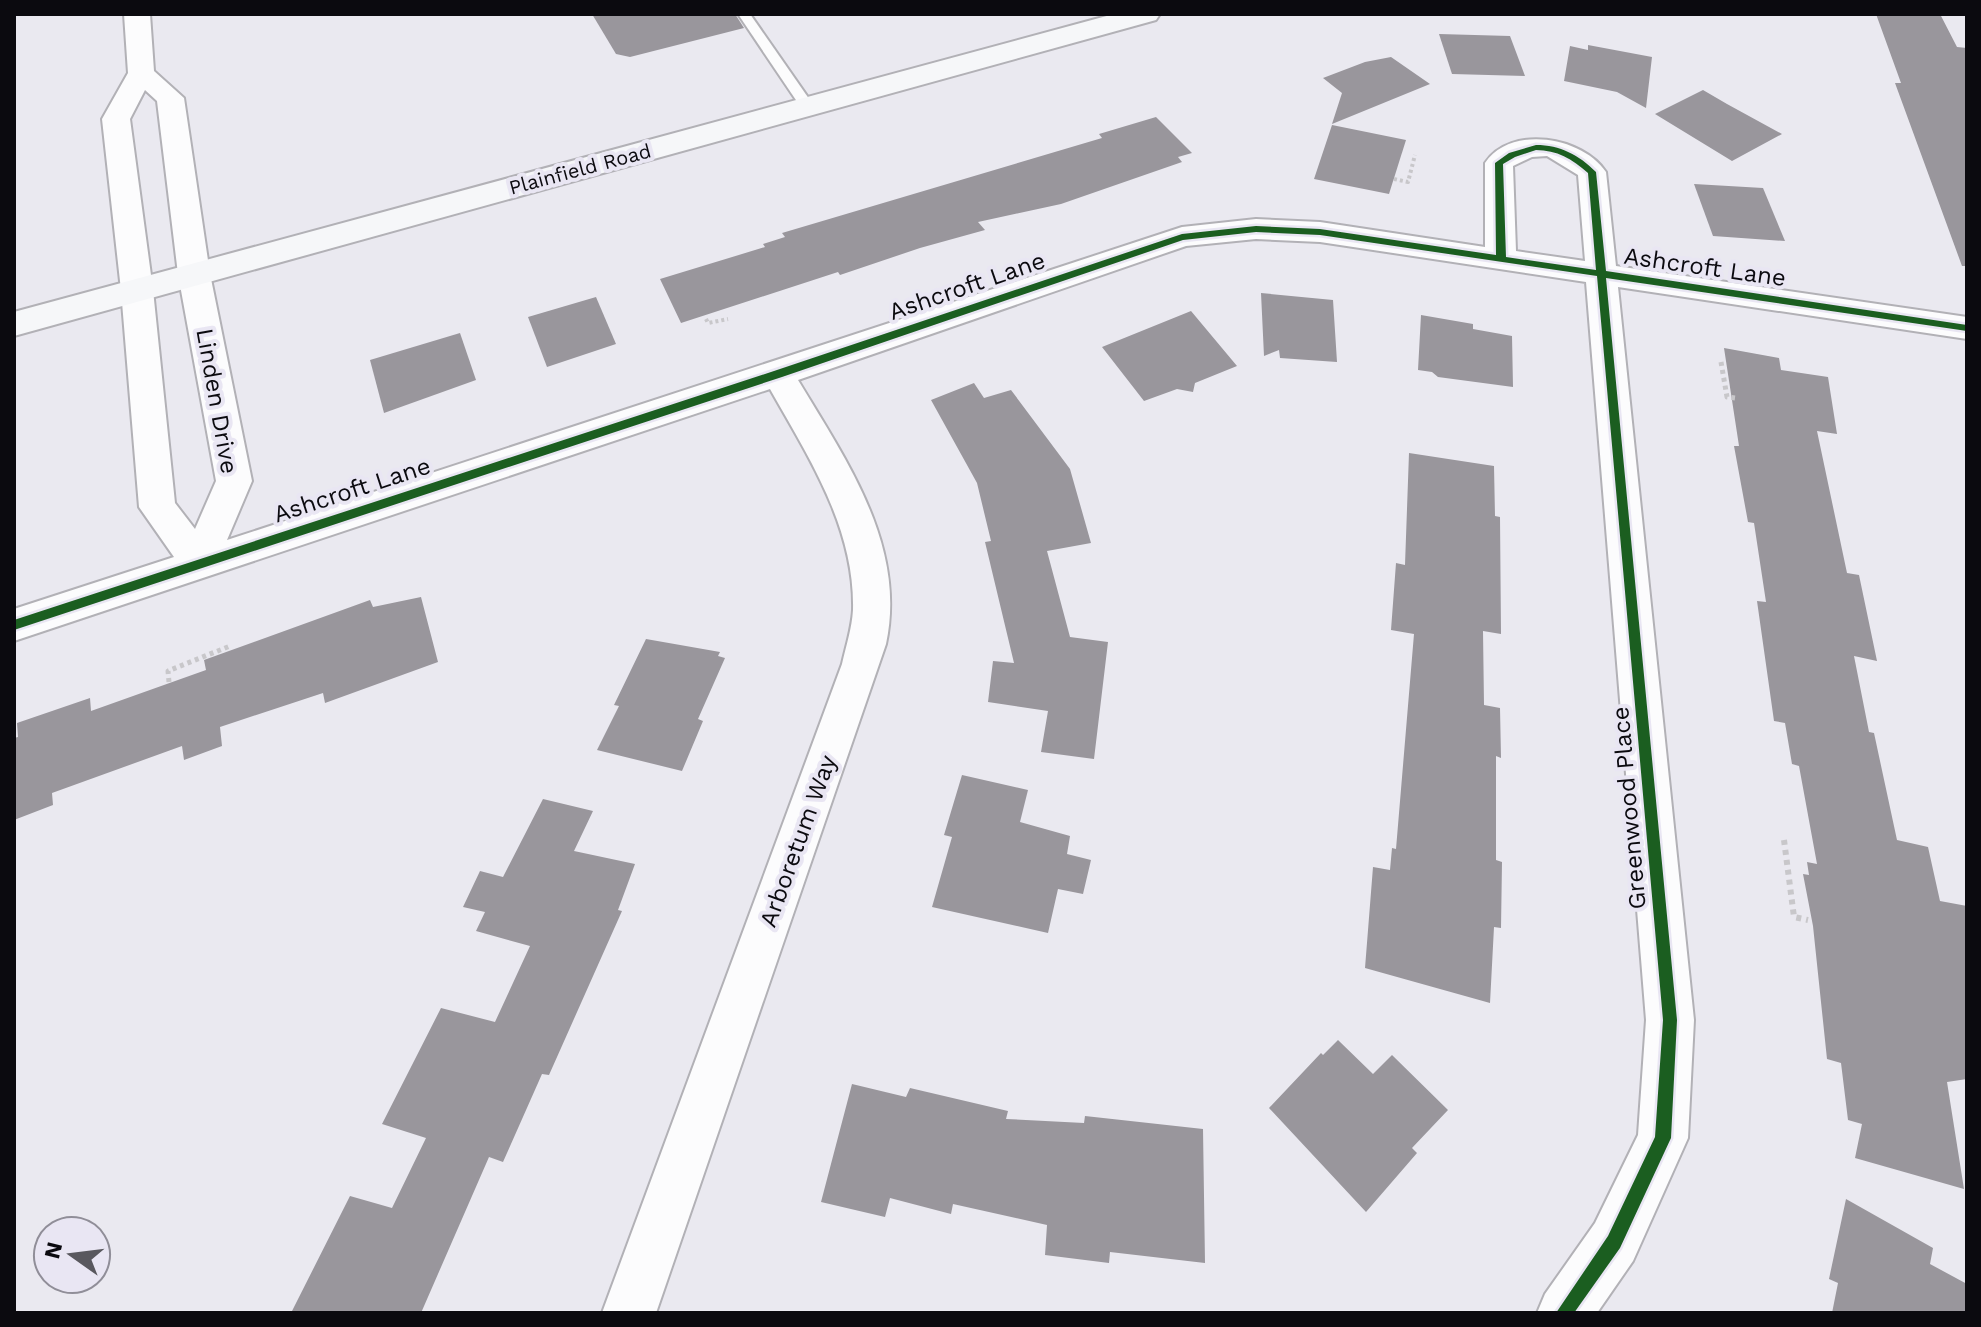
<svg xmlns="http://www.w3.org/2000/svg" width="1981" height="1327" viewBox="0 0 1981 1327" font-family="'Work Sans',sans-serif">
<style>
.building{fill:#99969c}
.lines{fill:none;stroke-linecap:round;stroke-linejoin:round}
.lane-casing{stroke:#b2b1b6;stroke-width:4}
.street-casing{stroke:#b2b1b6;stroke-width:4}
.secondary-casing{stroke:#b2b1b6;stroke-width:4}
.path-far2{stroke:#c8c7ca;stroke-width:4;stroke-dasharray:3 3;stroke-linecap:butt}
.path-far1{stroke:#c8c7ca;stroke-width:5;stroke-dasharray:4 4;stroke-linecap:butt}
.path{stroke:#c8c7ca;stroke-width:6;stroke-dasharray:5 5;stroke-linecap:butt}
.lane{fill:#fcfcfd;fill-rule:evenodd}
.street{fill:#fcfcfd;fill-rule:evenodd}
.secondary{fill:#f6f7f9;fill-rule:evenodd}
.cycleway-casing{stroke:#e9e6f3;stroke-width:5}
.cycleway{fill:#1b5e20;fill-rule:evenodd}
.labels{text-anchor:middle;stroke-width:8;stroke-linejoin:round;paint-order:stroke}
.far-street-label{font-size:20px;fill:#0b0a0f;stroke:#e9e6f3}
.street-label{font-size:24px;fill:#0b0a0f;stroke:#e9e6f3}
</style>
<rect width="100%" height="100%" fill="#eae9f0"/>
<g class="building">
<polygon points="592,14 735,14 744,28 630,57 616,54"/>
<polygon points="1876,14 1940,14 1957,47 1967,48 1967,266 1962,266 1895,83 1901,83"/>
<polygon points="1439,34 1510,36 1525,76 1452,74"/>
<polygon points="1588,45 1652,57 1646,108 1617,92 1564,81 1570,46 1588,50"/>
<polygon points="1391,57 1430,84 1332,124 1342,93 1323,78 1365,62"/>
<polygon points="1703,90 1727,104 1782,134 1732,161 1655,114"/>
<polygon points="1156,117 1192,153 1178,157 1182,162 1061,204 978,222 985,230 920,248 840,275 838,272 681,323 660,279 765,247 763,244 785,237 782,233 1102,138 1099,134"/>
<polygon points="1332,125 1406,140 1389,194 1314,179"/>
<polygon points="1694,184 1763,188 1785,241 1713,236"/>
<polygon points="1261,293 1333,300 1337,362 1280,358 1279,350 1264,356"/>
<polygon points="596,297 616,344 547,367 528,317"/>
<polygon points="1191,311 1237,366 1195,383 1193,392 1177,389 1144,401 1102,347"/>
<polygon points="1421,315 1473,324 1473,329 1512,336 1513,387 1438,377 1432,372 1418,370"/>
<polygon points="460,333 476,380 384,413 370,360"/>
<polygon points="1724,348 1779,358 1781,370 1828,377 1837,434 1817,431 1847,573 1859,575 1877,661 1854,656 1869,732 1874,733 1897,840 1928,847 1940,901 1967,906 1967,1079 1947,1082 1964,1189 1855,1158 1862,1124 1848,1120 1841,1063 1827,1059 1813,926 1803,874 1809,875 1807,862 1817,864 1799,766 1792,764 1785,723 1774,721 1757,601 1766,602 1754,523 1748,522 1734,446 1739,446"/>
<polygon points="974,383 984,398 1011,390 1070,469 1091,543 1047,551 1070,637 1108,642 1094,759 1041,752 1048,711 988,702 993,661 1014,663 985,542 991,541 977,483 931,400"/>
<polygon points="1409,453 1494,466 1495,516 1500,517 1501,634 1483,631 1484,705 1500,708 1501,758 1496,756 1496,860 1502,862 1501,928 1494,927 1490,1003 1365,968 1373,867 1390,870 1392,848 1396,849 1414,634 1391,630 1396,563 1405,565"/>
<polygon points="421,597 438,662 325,703 323,693 220,727 222,746 184,760 182,746 52,793 53,805 14,820 14,738 18,737 17,723 90,698 91,711 206,670 204,660 370,600 373,607"/>
<polygon points="646,639 720,652 718,656 725,658 698,719 703,721 682,771 597,750 619,706 614,705"/>
<polygon points="962,775 1028,790 1020,822 1070,836 1067,854 1091,860 1083,894 1058,889 1048,933 932,907 952,837 944,835"/>
<polygon points="543,799 593,811 574,851 635,864 618,910 622,911 549,1075 542,1074 503,1162 489,1157 421,1313 291,1313 350,1196 392,1208 426,1138 382,1124 441,1008 495,1022 530,946 476,931 485,912 463,907 480,871 503,877"/>
<polygon points="1338,1040 1373,1074 1392,1055 1448,1110 1412,1148 1417,1153 1366,1212 1269,1108 1321,1053 1323,1055"/>
<polygon points="852,1084 906,1097 910,1088 1008,1111 1006,1119 1084,1123 1085,1116 1203,1129 1205,1263 1110,1252 1109,1263 1045,1255 1047,1225 953,1204 951,1214 890,1198 885,1217 821,1202"/>
<polygon points="1846,1199 1933,1248 1930,1264 1967,1284 1967,1313 1832,1313 1838,1283 1829,1279"/>
</g>
<g class="lines">
<g class="lane-casing">
<polygon id="lane" points="738,14 750,14 814,106 812,109 802,109"/>
</g>
<g class="street-casing">
<path id="street" d="M124 14H150L154 71 184 98 210 274 252 481 227 540 1182 227 1256 219 1320 222 1485 247V163C1511 124 1583 137 1606 172L1616 266 1967 317V339L1618 287 1694 1020 1688 1138 1633 1261 1597 1313H1537L1545 1294 1595 1223 1638 1135 1646 1020 1586 282 1320 242 1256 239 1186 246 798 380C846 460 907 546 886 644L656 1313H602L842 664C846 646 852 628 853 610 855 528 809 458 770 389L14 641V609L174 557 139 507 121 290 102 119 128 73ZM145 90 157 101 178 274 216 481 195 529 175 503 153 290 130 119ZM1547 156 1578 175 1585 261 1516 251 1513 166 1532 157Z"/>
</g>
<g class="secondary-casing">
<polygon id="secondary" points="1114,14 1160,14 1156,20 14,336 14,312"/>
</g>
<g class="path-far2">
<polyline points="1394,179 1408,182 1415,155"/>
<polyline points="706,319 708,323 728,319"/>
</g>
<g class="path-far1">
<polyline points="1721,362 1727,397 1735,398"/>
<polyline points="169,682 168,671 230,646"/>
</g>
<polyline class="path" points="1784,840 1794,917 1808,920"/>
<use href="#lane" class="lane"/>
<use href="#street" class="street"/>
<use href="#secondary" class="secondary"/>
<g class="cycleway-casing">
<path id="cycleway" d="M1536 145C1560 145 1579 155 1596 172L1606 271 1967 325V331L1606 278 1677 1020 1671 1138 1620 1248 1574 1313H1556L1608 1236 1655 1137 1663 1020 1597 276 1320 235 1256 232 1183 240 782 377 14 630V620L774 371 1182 234 1256 226 1320 229 1496 255 1495 163 1509 153ZM1536 150C1557 150 1572 159 1588 173L1596 270 1506 257 1503 164 1515 157Z"/>
</g>
<use href="#cycleway" class="cycleway"/>
</g>
<g class="labels">
<g class="far-street-label">
<text transform="translate(580 169) rotate(-15)" y="7">Plainfield Road</text>
</g>
<g class="street-label">
<text transform="translate(1705 267) rotate(8)" y="8">Ashcroft Lane</text>
<text transform="translate(967 286) rotate(-19)" y="8">Ashcroft Lane</text>
<text transform="translate(217 401) rotate(80)" y="8">Linden Drive</text>
<text transform="translate(352 490) rotate(-18)" y="8">Ashcroft Lane</text>
<text transform="translate(1629 808) rotate(-95)" y="8">Greenwood Place</text>
<text transform="translate(798 841) rotate(-70)" y="8">Arboretum Way</text>
</g>
</g>
<rect width="1981" height="1327" fill="none" stroke="#0b0a0f" stroke-width="32"/>
<g transform="translate(72 1255) rotate(284)"><circle r="38" fill="#e9e6f3" stroke="#908e98" stroke-width="2"/>
<path d="M0-6L14 30L0 20L-14 30Z" fill="#59585e"/>
<text y="-12" font-size="22" font-weight="bold" text-anchor="middle" fill="#0b0a0f">N</text>
</g>
</svg>
